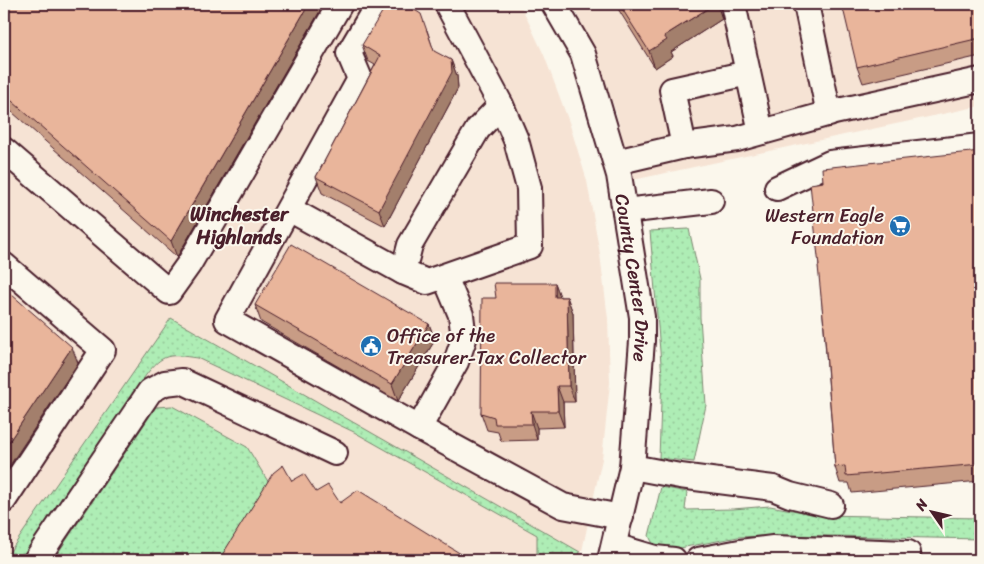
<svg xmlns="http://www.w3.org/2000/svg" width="984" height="564" viewBox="0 0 984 564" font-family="Sriracha,sans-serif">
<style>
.built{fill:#f6e3d4}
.park{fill:url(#park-dots);stroke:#7c8670}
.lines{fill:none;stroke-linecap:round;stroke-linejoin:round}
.minor-casing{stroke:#4a1f2b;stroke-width:28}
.minor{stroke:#fbf7ec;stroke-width:24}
.wall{fill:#c89c85;stroke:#4a1f2b}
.shaded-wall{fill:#a37f6c;stroke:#4a1f2b}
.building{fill:#e9b59b;stroke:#4a1f2b}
.labels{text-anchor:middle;stroke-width:4;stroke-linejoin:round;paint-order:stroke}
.poi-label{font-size:19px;fill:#4a1f2b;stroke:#fbf7ec;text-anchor:end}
.street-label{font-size:19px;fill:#4a1f2b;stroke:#fbf7ec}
.neighbourhood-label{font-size:20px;font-weight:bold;fill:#4a1f2b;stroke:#fbf7ec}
</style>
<defs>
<pattern id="park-dots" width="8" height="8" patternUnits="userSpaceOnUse" patternTransform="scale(1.25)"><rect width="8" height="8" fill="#aeedb5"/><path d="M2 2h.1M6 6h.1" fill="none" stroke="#97cb9c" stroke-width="1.8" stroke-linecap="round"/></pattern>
</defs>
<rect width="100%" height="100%" fill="#fbf7ec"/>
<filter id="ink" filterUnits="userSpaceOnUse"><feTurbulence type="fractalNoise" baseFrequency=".02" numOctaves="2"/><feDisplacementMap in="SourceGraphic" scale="10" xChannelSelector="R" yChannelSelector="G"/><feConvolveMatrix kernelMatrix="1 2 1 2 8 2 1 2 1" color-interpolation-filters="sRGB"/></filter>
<g filter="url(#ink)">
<g class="built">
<polygon points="4,4 520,4 544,55 569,122 587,181 600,254 608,319 610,383 602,459 580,560 4,560"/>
<polygon points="572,4 980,4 980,106 633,180 616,112 587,35"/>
</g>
<g class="park">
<polygon points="689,229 700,279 700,317 706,405 694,462 659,458 662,375 650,231"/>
<path d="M171 318 580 552 579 560H540L537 557V535L354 432 197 358C169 354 163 353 146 375L21 560H4Z"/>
<polygon points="172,406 247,447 275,493 233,560 53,560 156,407"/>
<polygon points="661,487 687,492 685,510 733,509 770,506 819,515 980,518 980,539 784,535 738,537 680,548 665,549 653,544 649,536"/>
</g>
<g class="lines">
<g class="minor-casing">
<g id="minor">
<polyline points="378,4 349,53 360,79 227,320 419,428 563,506 621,517"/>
<polyline points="447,4 501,105 516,140 529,188 530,246 427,282 403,272 410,245 478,129 501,105"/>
<path id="s1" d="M554 4 583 54 619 175 642 317V341L632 467 610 560"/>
<polyline points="733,4 761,132"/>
<polyline points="806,4 829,114"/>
<polyline points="684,146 672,90 748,73"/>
<polyline points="4,150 169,292 189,264 340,4"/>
<polyline points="616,162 684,146 737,139 834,112 980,80"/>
<polyline points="777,188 830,163 980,146"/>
<polyline points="289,209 403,272"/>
<polyline points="625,211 711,201"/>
<polyline points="4,265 103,350 4,500"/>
<polyline points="419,428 456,362 464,339 461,315 445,277"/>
<polyline points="632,467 680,476 773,488 790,495 831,505"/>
<polyline points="614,546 655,558 674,560"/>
<polyline points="36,560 150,391 165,383 182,381 335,453"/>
<polyline points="698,560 740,552 773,548 908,553"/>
</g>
</g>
<use href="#minor" class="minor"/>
</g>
<g class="wall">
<polygon points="13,4 324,4 177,257 4,105 4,15"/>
<polygon points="615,4 717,4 722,19 671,52 673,56 655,68"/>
<polygon points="980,4 980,56 863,83 857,67"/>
<polygon points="427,30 434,52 451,60 457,76 458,88 385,226 322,193 316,177 375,65 368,61 362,45"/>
<polygon points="980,151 980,481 852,493 849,483 840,483 835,467 819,266 823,182"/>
<polygon points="555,283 560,297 567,297 573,313 575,402 563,402 564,427 537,428 537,440 501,441 498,432 487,430 481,413 496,298"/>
<polygon points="255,305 429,324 435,340 398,401 261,322"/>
</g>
<g class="shaded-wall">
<polygon points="309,4 324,4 177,257 171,241"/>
<polygon points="715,4 717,4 722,19 671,52 673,56 655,68 649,51 664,36"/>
<polygon points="451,60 457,76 458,88 385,226 379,210"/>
<polygon points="555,283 561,299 555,297"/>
<polygon points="567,297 573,313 575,402 569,386"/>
<polygon points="429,324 435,340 398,401 392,384"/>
<polygon points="72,347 78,363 4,474 4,449"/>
<polygon points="557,386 563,402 564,427 558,411"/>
<polygon points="531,411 537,428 537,440 532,424"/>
<polygon points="461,554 464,560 458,560"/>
</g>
<g class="building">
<polygon points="13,4 309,4 171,241 4,94 4,15"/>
<polygon points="387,4 405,4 421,14 434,51 451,60 452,72 379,210 316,177 380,56 362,45"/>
<polygon points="619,4 715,4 664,36 667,40 649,51"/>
<polygon points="842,4 980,4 980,38 857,67"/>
<polygon points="980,151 980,464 846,476 845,466 835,467 824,326 818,266 819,266 810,184 823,182 822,168"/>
<polygon points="291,244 429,324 392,384 255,305"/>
<polygon points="494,283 555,283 555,297 567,297 569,386 557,386 558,411 531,411 532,424 495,424 494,417 481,413 482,298 496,298"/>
<polygon points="4,288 72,347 4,449"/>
<polygon points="283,465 292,481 304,474 316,492 328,485 340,503 358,490 461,554 458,560 219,560 273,473"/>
</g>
</g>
<defs>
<g id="supermarket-disc" transform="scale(1.125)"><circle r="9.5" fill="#1f6fb2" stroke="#fbf7ec"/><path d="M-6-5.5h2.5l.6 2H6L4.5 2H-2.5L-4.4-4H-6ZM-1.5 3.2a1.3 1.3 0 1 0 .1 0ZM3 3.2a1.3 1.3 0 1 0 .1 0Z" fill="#fff"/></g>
<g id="civic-disc" transform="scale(1.125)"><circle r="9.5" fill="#1f6fb2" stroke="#fbf7ec"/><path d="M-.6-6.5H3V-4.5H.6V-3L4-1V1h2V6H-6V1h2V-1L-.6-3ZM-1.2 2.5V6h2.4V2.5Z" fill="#fff"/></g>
</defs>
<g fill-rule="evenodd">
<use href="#supermarket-disc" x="900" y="226"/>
<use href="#civic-disc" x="371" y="346"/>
</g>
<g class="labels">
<g class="poi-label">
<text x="884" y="222">Western Eagle<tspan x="884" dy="22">Foundation</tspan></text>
<text x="387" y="342" text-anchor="start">Office of the<tspan x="387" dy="22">Treasurer-Tax Collector</tspan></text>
</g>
<g class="street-label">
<text dy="7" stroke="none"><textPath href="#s1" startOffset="288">County Center Drive</textPath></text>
</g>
<g class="neighbourhood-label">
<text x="239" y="221">Winchester<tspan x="239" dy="23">Highlands</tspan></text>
</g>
</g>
<rect width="984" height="564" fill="none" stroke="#fbf7ec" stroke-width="20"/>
<rect x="10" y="10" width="964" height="544" fill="none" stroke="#4a1f2b" stroke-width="2" filter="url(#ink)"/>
<g transform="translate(932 512) rotate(304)" stroke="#fbf7ec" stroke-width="4" paint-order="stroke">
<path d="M0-4L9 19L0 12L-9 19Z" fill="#4a1f2b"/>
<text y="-8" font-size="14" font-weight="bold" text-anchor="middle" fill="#4a1f2b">N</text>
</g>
</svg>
